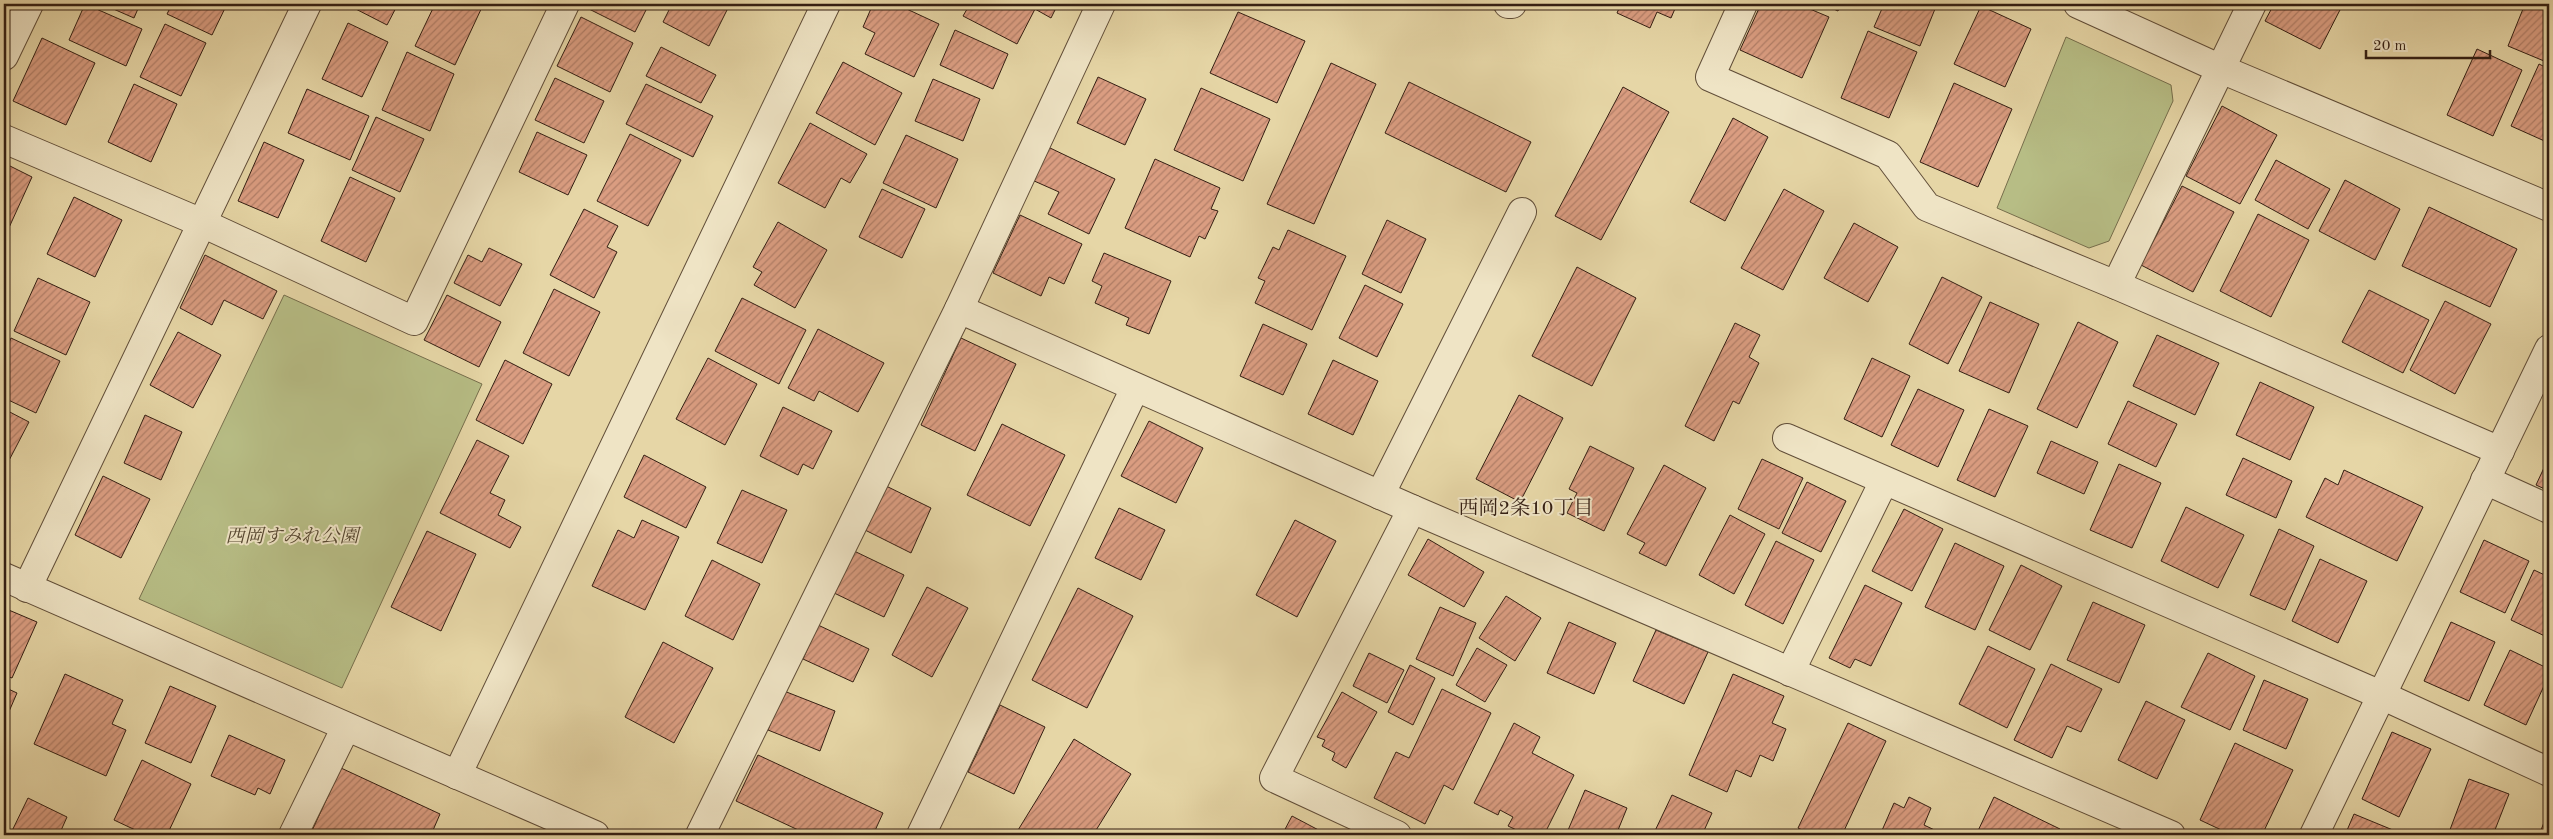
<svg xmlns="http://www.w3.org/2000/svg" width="2553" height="839" viewBox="0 0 2553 839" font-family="'Old Standard TT','Noto Serif JP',serif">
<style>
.park{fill:#b7bd85;stroke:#766e4c}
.building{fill:url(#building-hatch);stroke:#341f13}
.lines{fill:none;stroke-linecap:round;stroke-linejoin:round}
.minor-casing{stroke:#604d38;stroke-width:30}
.minor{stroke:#efe4c5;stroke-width:28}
.labels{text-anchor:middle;stroke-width:4;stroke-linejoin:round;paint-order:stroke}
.park-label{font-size:19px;font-style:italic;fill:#554630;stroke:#efe4c5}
.neighbourhood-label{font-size:20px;fill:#341f13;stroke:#efe4c5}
</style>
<defs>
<pattern id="building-hatch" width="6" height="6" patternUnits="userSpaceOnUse" patternTransform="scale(1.25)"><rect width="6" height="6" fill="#da9d81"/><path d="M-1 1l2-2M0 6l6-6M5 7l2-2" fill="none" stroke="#b27f68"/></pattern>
</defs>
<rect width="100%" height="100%" fill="#e6d6a6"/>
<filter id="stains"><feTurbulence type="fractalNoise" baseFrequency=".004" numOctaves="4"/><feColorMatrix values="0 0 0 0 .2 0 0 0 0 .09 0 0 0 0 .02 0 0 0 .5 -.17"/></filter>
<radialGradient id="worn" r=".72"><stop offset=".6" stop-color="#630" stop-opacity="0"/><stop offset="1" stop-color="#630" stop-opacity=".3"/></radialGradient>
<g class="park">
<polygon points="2066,37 2171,85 2173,101 2109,241 2089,248 1997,208"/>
<polygon points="284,295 482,384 342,688 139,599"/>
</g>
<g class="building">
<polygon points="85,4 142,29 126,66 69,40"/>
<polygon points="102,4 140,4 134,18"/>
<polygon points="172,4 227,4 212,35 167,14"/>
<polygon points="346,4 398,4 387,25"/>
<polygon points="435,4 483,5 455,65 415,46"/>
<polygon points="592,4 649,4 635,32 589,9"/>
<polygon points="672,4 730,4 709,46 663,22"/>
<polygon points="873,4 896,4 939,24 914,77 865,54 875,33 863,27"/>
<polygon points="970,4 1058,4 1051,18 1035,9 1017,44 963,16"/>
<polygon points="1621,4 1677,4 1671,18 1657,12 1650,28 1617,13"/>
<polygon points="1761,4 1798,4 1829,17 1802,78 1740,50"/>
<polygon points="1823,4 1841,4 1838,11"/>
<polygon points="1884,4 1937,4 1920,46 1874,27"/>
<polygon points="2274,4 2343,4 2320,49 2265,21"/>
<polygon points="2525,4 2549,6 2549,53 2544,61 2508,46"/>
<polygon points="1981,6 2031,29 2005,87 1954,64"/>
<polygon points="1238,12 1305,41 1277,103 1210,73"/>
<polygon points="581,17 633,43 610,92 557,66"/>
<polygon points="348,23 388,42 362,97 322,79"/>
<polygon points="165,24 206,43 181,96 140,77"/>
<polygon points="955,30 1008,54 993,89 940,65"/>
<polygon points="1868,31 1917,52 1889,118 1841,98"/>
<polygon points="42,38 95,63 66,125 13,101"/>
<polygon points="661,47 716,75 701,103 646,76"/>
<polygon points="2477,49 2522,70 2493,136 2447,115"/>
<polygon points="407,52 454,74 430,131 382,110"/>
<polygon points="843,62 902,93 875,145 816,113"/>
<polygon points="1331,63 1376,84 1314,224 1267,204"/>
<polygon points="2539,64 2549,69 2549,143 2511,126"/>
<polygon points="1098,77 1146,99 1125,145 1077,123"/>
<polygon points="555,78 604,101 584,143 535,120"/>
<polygon points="933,79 980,99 963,141 915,121"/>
<polygon points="1409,82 1531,142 1506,192 1385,133"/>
<polygon points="1954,83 2012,109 1978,187 1920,162"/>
<polygon points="134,84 177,104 151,162 108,142"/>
<polygon points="646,84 713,116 693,157 626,124"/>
<polygon points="1623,87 1669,112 1601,240 1555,216"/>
<polygon points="1201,88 1270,119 1243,181 1174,150"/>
<polygon points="307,89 369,116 350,160 288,133"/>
<polygon points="2222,106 2277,135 2240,204 2186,176"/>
<polygon points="376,117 424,139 400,192 352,170"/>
<polygon points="1733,118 1768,137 1725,221 1690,202"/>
<polygon points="810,123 867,154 850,183 841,178 825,208 778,183"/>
<polygon points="537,132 587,155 568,195 519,172"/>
<polygon points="630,134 681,160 648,226 597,201"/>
<polygon points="906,135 958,159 936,208 883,183"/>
<polygon points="264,142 304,160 278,218 238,201"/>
<polygon points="1048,147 1115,179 1089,234 1048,214 1059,192 1032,180"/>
<polygon points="1155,159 1220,188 1211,209 1218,211 1205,239 1199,236 1190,257 1125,228"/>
<polygon points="2276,160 2330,189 2308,229 2255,200"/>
<polygon points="4,163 32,177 7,232 4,230"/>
<polygon points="350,177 395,198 366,262 321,241"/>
<polygon points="2345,180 2400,209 2375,260 2319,231"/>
<polygon points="2182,186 2234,212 2193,292 2141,265"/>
<polygon points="882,189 925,209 902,258 859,237"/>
<polygon points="1784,189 1824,211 1783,290 1741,268"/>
<polygon points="74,197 122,220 95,277 47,254"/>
<polygon points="2429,207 2517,249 2490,307 2402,266"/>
<polygon points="584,209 618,226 607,247 617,252 594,298 550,275"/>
<polygon points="2258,214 2309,240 2271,317 2220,291"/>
<polygon points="1020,215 1082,244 1064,284 1049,277 1041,296 993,273"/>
<polygon points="1387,220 1426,239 1401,293 1362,274"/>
<polygon points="778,222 827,250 795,308 754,285 762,272 753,267"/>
<polygon points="1854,223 1898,247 1868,302 1824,278"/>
<polygon points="1288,230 1346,256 1312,330 1255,303 1265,281 1258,278 1273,247 1279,250"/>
<polygon points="489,248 522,264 500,306 454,283 468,255 482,262"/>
<polygon points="1104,253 1171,281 1149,334 1126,325 1129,318 1095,303 1102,286 1092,281"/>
<polygon points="205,255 277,291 263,319 224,300 212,325 180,308"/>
<polygon points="1577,267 1636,298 1592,386 1532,356"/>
<polygon points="1942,277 1982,297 1948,364 1909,344"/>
<polygon points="38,278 90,302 66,355 14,331"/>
<polygon points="1365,285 1403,304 1377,357 1339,338"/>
<polygon points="554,289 600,312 569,376 523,353"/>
<polygon points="2369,290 2429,320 2403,373 2342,342"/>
<polygon points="447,295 501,322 479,367 424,340"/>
<polygon points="742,298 806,330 779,384 715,351"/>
<polygon points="2445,301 2491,324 2455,394 2410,370"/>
<polygon points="1990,302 2039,324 2009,393 1959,371"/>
<polygon points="2078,322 2118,342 2077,428 2037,409"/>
<polygon points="1735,323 1760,335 1749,357 1759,363 1739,404 1733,401 1714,441 1685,426"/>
<polygon points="1263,324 1307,344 1283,395 1240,376"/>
<polygon points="818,329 884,363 858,412 819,391 814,401 788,388"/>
<polygon points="178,332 221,355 193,408 150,385"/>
<polygon points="2157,335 2219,363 2195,415 2133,386"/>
<polygon points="11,338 60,361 36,413 4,398 4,354"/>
<polygon points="961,338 1016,364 975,451 921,425"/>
<polygon points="708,358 757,384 725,445 676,419"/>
<polygon points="1872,358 1910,376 1882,437 1844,419"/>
<polygon points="505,360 552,384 523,444 476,420"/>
<polygon points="1333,360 1378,381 1353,435 1308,414"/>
<polygon points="2260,382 2314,407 2290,460 2236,435"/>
<polygon points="1918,389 1964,410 1938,467 1891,445"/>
<polygon points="1519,395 1563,418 1520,502 1476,479"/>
<polygon points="2128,401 2177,424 2156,467 2108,444"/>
<polygon points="783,407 832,431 813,469 803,464 798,475 760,456"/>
<polygon points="4,409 29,422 4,470"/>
<polygon points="1989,409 2028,426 1995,497 1957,480"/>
<polygon points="145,415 182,432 161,480 124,463"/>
<polygon points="1149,421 1203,448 1176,503 1121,476"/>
<polygon points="1002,424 1065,455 1030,526 967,495"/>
<polygon points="477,440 509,456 490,493 505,500 498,515 521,527 510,548 440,513"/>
<polygon points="2051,441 2098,462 2084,494 2037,473"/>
<polygon points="1590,446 1634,468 1604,531 1567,513 1577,493 1569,489"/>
<polygon points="644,455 706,487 686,528 624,497"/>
<polygon points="2549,457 2549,491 2536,485"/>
<polygon points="2243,458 2292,481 2276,518 2226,495"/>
<polygon points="1762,459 1803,478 1779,529 1738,509"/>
<polygon points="2119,464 2161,483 2132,548 2090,530"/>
<polygon points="1664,465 1706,488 1666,566 1639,553 1645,543 1627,534"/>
<polygon points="2344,470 2423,507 2397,561 2306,517 2325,478 2338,485"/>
<polygon points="103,476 150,499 121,558 75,535"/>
<polygon points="1807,482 1846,501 1821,552 1782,533"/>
<polygon points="882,484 931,508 911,553 861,528"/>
<polygon points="742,490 787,510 762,563 717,543"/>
<polygon points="2186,507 2244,535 2218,588 2161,561"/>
<polygon points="1119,508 1165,530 1141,580 1095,558"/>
<polygon points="1904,509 1943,529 1912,591 1872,571"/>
<polygon points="1730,515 1765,534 1734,594 1699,575"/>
<polygon points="642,520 679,537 645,610 592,586 618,530 634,538"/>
<polygon points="1295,520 1336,541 1297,617 1256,595"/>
<polygon points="2279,529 2314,546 2285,610 2250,595"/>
<polygon points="427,531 476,554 441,631 391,607"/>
<polygon points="1428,539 1484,572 1464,607 1408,575"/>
<polygon points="2484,540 2529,561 2505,613 2460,592"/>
<polygon points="1776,541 1814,560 1783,624 1745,605"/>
<polygon points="1955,543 2004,566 1975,630 1925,607"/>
<polygon points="852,550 904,575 884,617 832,592"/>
<polygon points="2320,559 2367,581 2338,643 2292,621"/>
<polygon points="712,560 760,584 733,640 685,616"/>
<polygon points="2021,565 2062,586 2030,650 1989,630"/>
<polygon points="2534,570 2549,577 2549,638 2511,620"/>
<polygon points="1865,585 1902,603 1871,666 1855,659 1850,668 1829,658"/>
<polygon points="927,587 968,608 932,677 892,655"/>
<polygon points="1078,588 1133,616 1087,708 1032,680"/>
<polygon points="1506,596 1541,618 1515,661 1479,638"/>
<polygon points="2093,602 2145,625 2119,683 2067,660"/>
<polygon points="1440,607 1476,623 1453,676 1416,659"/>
<polygon points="4,608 37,622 12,678 4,675"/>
<polygon points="1569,622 1616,643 1594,694 1547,673"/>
<polygon points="2451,622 2495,642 2469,701 2424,681"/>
<polygon points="818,625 869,649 853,682 803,659"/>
<polygon points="1656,630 1708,652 1684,704 1633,681"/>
<polygon points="663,642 713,668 674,743 625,717"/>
<polygon points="1988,646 2035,669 2007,728 1959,704"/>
<polygon points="1477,648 1507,665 1485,702 1456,685"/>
<polygon points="2510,650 2549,669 2549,675 2526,725 2484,705"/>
<polygon points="1369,653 1404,670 1387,703 1353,686"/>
<polygon points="2208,653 2255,676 2230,730 2181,707"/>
<polygon points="2051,664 2102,689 2081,732 2067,726 2052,758 2014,740"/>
<polygon points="1410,665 1435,678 1413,725 1388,712"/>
<polygon points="65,674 123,700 112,724 126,730 106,776 34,744"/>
<polygon points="1733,674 1784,696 1772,723 1786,729 1773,761 1760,755 1751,777 1736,770 1727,792 1689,775"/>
<polygon points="2264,680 2308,699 2286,749 2243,730"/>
<polygon points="170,686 216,706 191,763 145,743"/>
<polygon points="4,687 17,693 4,723"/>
<polygon points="1442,689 1491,713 1453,790 1444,785 1425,824 1374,798 1396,752 1409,758"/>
<polygon points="784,691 835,711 820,751 768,730"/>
<polygon points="1342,692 1377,712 1346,768 1332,760 1335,753 1322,746 1325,740 1317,737"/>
<polygon points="2146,701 2185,720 2157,779 2118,760"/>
<polygon points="1000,705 1045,727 1014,794 968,772"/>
<polygon points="1514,723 1540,737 1532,753 1574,775 1544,835 1527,835 1508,826 1513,817 1500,810 1498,815 1474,803"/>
<polygon points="1848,723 1886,741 1842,835 1812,835 1798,828"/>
<polygon points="2392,732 2431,749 2399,817 2362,799"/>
<polygon points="229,735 285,760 270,794 258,788 255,795 211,776"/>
<polygon points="1074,739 1131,774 1093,835 1015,835"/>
<polygon points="2235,743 2293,770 2262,835 2232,835 2200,820"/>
<polygon points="758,755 883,813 873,835 809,835 736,801"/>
<polygon points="142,760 191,784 167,835 146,835 114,820"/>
<polygon points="341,768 440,814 431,835 310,835"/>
<polygon points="2469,779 2509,794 2493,835 2448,835"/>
<polygon points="1585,790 1627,808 1616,835 1566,835"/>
<polygon points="1672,795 1712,813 1702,835 1653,835"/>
<polygon points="1909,797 1931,808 1924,825 1945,835 1880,835 1894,803 1904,808"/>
<polygon points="1994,797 2060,829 2057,835 1976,835"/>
<polygon points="28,798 67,817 59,835 10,835"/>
<polygon points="2549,810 2549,835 2539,835"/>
<polygon points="2354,814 2405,835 2345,835"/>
<polygon points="1292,816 1328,835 1282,835"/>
</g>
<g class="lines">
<g class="minor-casing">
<g id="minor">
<polyline points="1508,4 1512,4"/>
<polyline points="1743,4 1710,77 1888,155 1927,207 2116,285 2500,451"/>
<polyline points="2078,4 2221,69 2549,207"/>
<polyline points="4,56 29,4"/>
<polyline points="4,139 202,223 414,321 565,4"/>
<polyline points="2116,285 2252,4"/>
<polyline points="959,309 1412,509 2171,835"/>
<polyline points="1787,438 2381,695 2549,772"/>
<polyline points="2485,480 2549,509"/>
<polyline points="1380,495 1522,212"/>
<polyline points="4,577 595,835"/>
<polyline points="27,588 307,4"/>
<polyline points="1790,672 1884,481"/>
<polyline points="457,775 826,4"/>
<polyline points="293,835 346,727"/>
<polyline points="700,835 959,309 1101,4"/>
<polyline points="921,835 1135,388"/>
<polyline points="1397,835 1274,778 1412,509"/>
<polyline points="2314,835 2549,349"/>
</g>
</g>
<use href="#minor" class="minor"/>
</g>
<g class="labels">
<g class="park-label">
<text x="292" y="542">西岡すみれ公園</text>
</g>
<g class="neighbourhood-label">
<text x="1526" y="514">西岡2条10丁目</text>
</g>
</g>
<rect width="2553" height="839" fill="none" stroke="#e6d6a6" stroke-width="20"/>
<rect x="5" y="5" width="2543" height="829" fill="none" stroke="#341f13" stroke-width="2.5"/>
<rect x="10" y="10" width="2533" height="819" fill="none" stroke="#341f13"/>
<path d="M2366 50v8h124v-8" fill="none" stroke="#341f13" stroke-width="2.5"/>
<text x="2373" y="50" font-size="15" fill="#341f13" stroke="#efe4c5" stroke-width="4" paint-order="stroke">20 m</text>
<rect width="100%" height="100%" filter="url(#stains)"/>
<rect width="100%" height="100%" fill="url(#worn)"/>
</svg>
